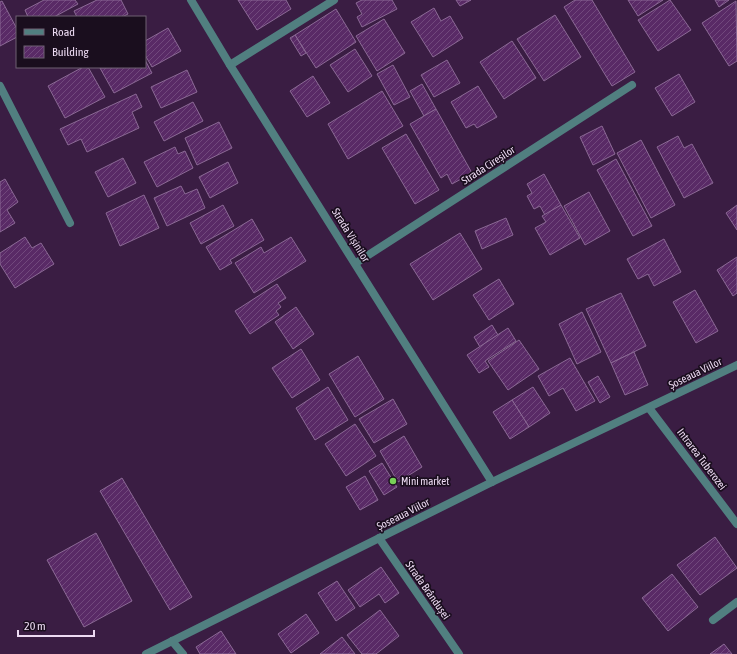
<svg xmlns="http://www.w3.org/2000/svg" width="737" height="654" viewBox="0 0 737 654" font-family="'Asap Condensed',sans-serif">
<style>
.building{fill:url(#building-hatch);stroke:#8b6995}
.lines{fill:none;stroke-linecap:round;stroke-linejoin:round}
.service{stroke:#517f80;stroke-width:8}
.minor{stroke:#517f80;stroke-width:8}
.poi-dot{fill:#78d158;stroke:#1a0e1e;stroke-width:1.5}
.labels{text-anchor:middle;stroke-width:3.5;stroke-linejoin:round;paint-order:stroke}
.street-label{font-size:11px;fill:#ecdaf2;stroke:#1a0e1e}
.poi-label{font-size:11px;fill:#ecdaf2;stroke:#1a0e1e;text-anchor:start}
</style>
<defs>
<pattern id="building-hatch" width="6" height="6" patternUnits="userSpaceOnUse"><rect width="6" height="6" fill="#592a66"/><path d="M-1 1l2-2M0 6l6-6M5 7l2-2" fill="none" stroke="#71487c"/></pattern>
</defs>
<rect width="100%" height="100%" fill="#3a1d43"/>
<g class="building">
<polygon points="44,0 75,0 78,4 54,17 28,17 25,10"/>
<polygon points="97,0 121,0 128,14 122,17 77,17 74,11"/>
<polygon points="238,0 286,0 291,9 257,30"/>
<polygon points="362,0 392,0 397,9 362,27 357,17 362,14 356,3"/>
<polygon points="456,0 471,0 460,6"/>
<polygon points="575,0 592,0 635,72 612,86 564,7"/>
<polygon points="628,0 663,0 638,16"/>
<polygon points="670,0 691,30 658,51 638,20"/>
<polygon points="715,0 729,0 719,7"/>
<polygon points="2,1 17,29 17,37 0,46 0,2"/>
<polygon points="736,1 737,61 729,66 702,23"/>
<polygon points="434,8 441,21 450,16 463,38 433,57 411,22"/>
<polygon points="336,9 356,42 316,68 295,35"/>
<polygon points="555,15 581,57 544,81 517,39"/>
<polygon points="384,19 405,53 377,71 356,36"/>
<polygon points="168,28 181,51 152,67 145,55 145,41"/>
<polygon points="295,35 306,53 301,56 290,38"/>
<polygon points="512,41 536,78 504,99 480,62"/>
<polygon points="355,49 372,76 348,92 330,65"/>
<polygon points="145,60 152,73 114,93 100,68 145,67"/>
<polygon points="447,60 460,83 434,97 421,75"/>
<polygon points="393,65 410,97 394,105 377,74"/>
<polygon points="83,67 88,67 105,97 65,118 48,86"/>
<polygon points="187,70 197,92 161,108 151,87"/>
<polygon points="679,74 695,102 672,116 655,88"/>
<polygon points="313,76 330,103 307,117 290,91"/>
<polygon points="422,84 436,109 424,116 410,91"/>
<polygon points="478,86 497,117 477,128 474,124 466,128 451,102"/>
<polygon points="382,91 403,126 348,159 328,124"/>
<polygon points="136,94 142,107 132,112 139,128 87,152 81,139 68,145 60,129"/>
<polygon points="193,102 203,121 164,141 154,122"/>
<polygon points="436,109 472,173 452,184 447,174 441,178 410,124"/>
<polygon points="219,122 232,148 197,165 185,138"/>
<polygon points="602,126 615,154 593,165 580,137"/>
<polygon points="406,134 439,190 415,204 382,148"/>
<polygon points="678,136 684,148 692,144 713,183 684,198 657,147"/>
<polygon points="641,140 675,205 651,218 617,153"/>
<polygon points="175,147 178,154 185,151 193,168 157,187 144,162"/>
<polygon points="123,158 136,183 108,197 95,172"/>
<polygon points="616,159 652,226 633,236 597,170"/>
<polygon points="228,162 238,183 210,198 199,177"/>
<polygon points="544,174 561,205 545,215 540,206 534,209 527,196 532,193 527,184"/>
<polygon points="5,179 18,202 7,210 15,223 0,232 0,182"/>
<polygon points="181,186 185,194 197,189 205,208 167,226 154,198"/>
<polygon points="589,192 610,231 585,245 564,206"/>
<polygon points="144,195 159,228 120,246 106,213"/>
<polygon points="223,205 234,226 201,244 190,223"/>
<polygon points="561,205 580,238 550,255 535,228 546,222 542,216"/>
<polygon points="737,205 737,230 726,213"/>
<polygon points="506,218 513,235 482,249 475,231"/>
<polygon points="252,219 264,240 230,260 232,263 220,270 206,247"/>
<polygon points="460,233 482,269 433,300 410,264"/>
<polygon points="25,237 32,248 41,243 54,264 15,288 0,264 0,253"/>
<polygon points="291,237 306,261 254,293 235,263 261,247 264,253"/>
<polygon points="664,239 681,272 654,286 648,274 638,279 627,259"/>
<polygon points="737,257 737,293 733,296 717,270"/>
<polygon points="499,279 514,304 489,320 473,295"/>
<polygon points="277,284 286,298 278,303 281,307 276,311 279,315 250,334 235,311"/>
<polygon points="695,290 718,331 696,343 673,302"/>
<polygon points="621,293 646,346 611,363 586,309"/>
<polygon points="296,307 314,334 293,349 275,322"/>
<polygon points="582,312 601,352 577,364 559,324"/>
<polygon points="492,325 498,335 480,347 474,337"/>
<polygon points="508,328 516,341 485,361 489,367 479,373 467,355"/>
<polygon points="519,340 539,369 508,390 488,361"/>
<polygon points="301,349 320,380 292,398 272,368"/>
<polygon points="634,352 648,385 625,395 611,363"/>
<polygon points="358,356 384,399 355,417 329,374"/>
<polygon points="570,358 595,401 576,411 563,388 549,396 538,376"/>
<polygon points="598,376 610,397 600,403 588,382"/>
<polygon points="328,387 348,420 315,440 296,408"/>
<polygon points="533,387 550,413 529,427 512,400"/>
<polygon points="393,399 407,424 374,443 359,419"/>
<polygon points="512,400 529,427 510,439 493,412"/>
<polygon points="355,424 376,456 346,476 325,444"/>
<polygon points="404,436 422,467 398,482 380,451"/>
<polygon points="382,463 397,487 384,495 369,471"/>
<polygon points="365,476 378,500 360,510 346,487"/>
<polygon points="122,478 192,597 170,610 100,491"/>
<polygon points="96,533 132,601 84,627 47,560"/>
<polygon points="715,537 737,568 700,595 677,565"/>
<polygon points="381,567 399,593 385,603 379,594 360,607 348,590"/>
<polygon points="672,574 698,607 668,631 642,598"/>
<polygon points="337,581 355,608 336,621 318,593"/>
<polygon points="380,610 399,636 376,654 362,654 347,635"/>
<polygon points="306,614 319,633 291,653 278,634"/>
<polygon points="221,631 236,654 200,654 196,647"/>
<polygon points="342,637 355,654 320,654"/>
<polygon points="724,644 732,654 710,654"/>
</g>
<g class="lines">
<polyline class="service" points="230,65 334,0"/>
<g class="minor">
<polyline points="191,0 230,65 492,482"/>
<polyline points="0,86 70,223"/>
<polyline points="356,263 632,85"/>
<polyline points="649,408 737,524"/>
<polyline points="379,538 459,654"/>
<polyline points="713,620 737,602"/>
<polyline points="172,641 183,654"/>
<polyline points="146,654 492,482 737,365"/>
</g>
</g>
<circle class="poi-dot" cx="393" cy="481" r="4"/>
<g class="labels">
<g class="street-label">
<text transform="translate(488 165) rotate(-33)" y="4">Strada Cireșilor</text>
<text transform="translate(351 235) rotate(58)" y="4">Strada Vișinilor</text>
<text transform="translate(695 373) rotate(-26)" y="4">Șoseaua Viilor</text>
<text transform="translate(702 459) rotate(53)" y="4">Intrarea Tuberozei</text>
<text transform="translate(403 514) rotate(-27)" y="4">Șoseaua Viilor</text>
<text transform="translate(428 590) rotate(55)" y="4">Strada Brândușei</text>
</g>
<g class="poi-label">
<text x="401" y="485">Mini market</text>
</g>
</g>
<rect x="16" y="16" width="130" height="52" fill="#1a0e1e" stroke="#6e6073"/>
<rect x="24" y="29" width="20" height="6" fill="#517f80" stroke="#6e6073"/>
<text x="52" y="36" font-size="12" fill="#ecdaf2">Road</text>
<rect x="24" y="46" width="20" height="12" fill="url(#building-hatch)" stroke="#6e6073"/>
<text x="52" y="56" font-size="12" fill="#ecdaf2">Building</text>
<path d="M18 630v6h76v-6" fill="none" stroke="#ecdaf2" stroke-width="2"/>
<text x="24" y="630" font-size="12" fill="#ecdaf2" stroke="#1a0e1e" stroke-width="3" paint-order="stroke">20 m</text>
</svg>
